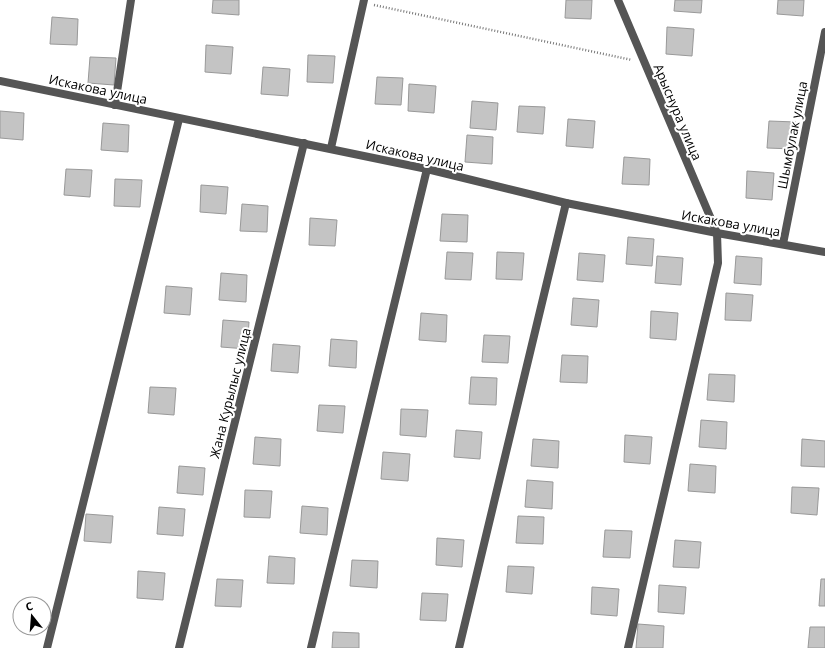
<svg xmlns="http://www.w3.org/2000/svg" width="825" height="648" viewBox="0 0 825 648" font-family="'Open Sans',sans-serif">
<style>
.building{fill:#c4c4c4;stroke:#999}
.lines{fill:none;stroke-linecap:round;stroke-linejoin:round}
.path{stroke:#777;stroke-width:2.5;stroke-dasharray:1 2;stroke-linecap:butt}
.street{stroke:#555;stroke-width:8}
.labels{text-anchor:middle;stroke-width:4;stroke-linejoin:round;paint-order:stroke}
.street-label{font-size:13px;fill:#000;stroke:#fff}
</style>
<rect width="100%" height="100%" fill="#fff"/>
<g class="building">
<polygon points="213,0 239,0 239,15 212,13"/>
<polygon points="566,0 592,0 591,19 565,18"/>
<polygon points="675,0 702,0 701,13 674,11"/>
<polygon points="778,0 804,0 803,16 777,14"/>
<polygon points="52,17 78,19 77,45 50,44"/>
<polygon points="667,27 694,29 692,56 666,54"/>
<polygon points="206,45 233,47 231,74 205,72"/>
<polygon points="308,55 335,56 333,83 307,82"/>
<polygon points="90,57 116,58 114,85 88,83"/>
<polygon points="263,67 290,69 288,96 261,94"/>
<polygon points="377,77 403,78 401,105 375,104"/>
<polygon points="409,84 436,86 434,113 408,111"/>
<polygon points="472,101 498,103 496,130 470,128"/>
<polygon points="519,106 545,107 543,134 517,132"/>
<polygon points="0,111 24,113 23,140 0,138"/>
<polygon points="568,119 595,121 593,148 566,146"/>
<polygon points="769,121 796,122 794,149 767,148"/>
<polygon points="103,123 129,125 128,152 101,150"/>
<polygon points="467,135 493,137 492,164 465,162"/>
<polygon points="624,157 650,159 649,185 622,184"/>
<polygon points="66,169 92,170 90,197 64,195"/>
<polygon points="747,171 774,173 772,200 746,198"/>
<polygon points="115,179 142,180 140,207 114,206"/>
<polygon points="201,185 228,187 226,214 200,212"/>
<polygon points="242,204 268,206 267,232 240,231"/>
<polygon points="442,214 468,215 467,242 440,241"/>
<polygon points="310,218 337,220 335,246 309,245"/>
<polygon points="628,237 654,239 652,266 626,264"/>
<polygon points="447,252 473,253 471,280 445,279"/>
<polygon points="497,252 524,253 522,280 496,279"/>
<polygon points="579,253 605,255 603,282 577,280"/>
<polygon points="657,256 683,258 681,285 655,283"/>
<polygon points="736,256 762,258 761,285 734,283"/>
<polygon points="221,273 247,275 246,302 219,300"/>
<polygon points="166,286 192,288 190,315 164,313"/>
<polygon points="726,293 753,295 751,321 725,320"/>
<polygon points="573,298 599,300 597,327 571,325"/>
<polygon points="651,311 678,313 676,340 650,338"/>
<polygon points="421,313 447,315 446,342 419,340"/>
<polygon points="223,320 249,322 247,349 221,347"/>
<polygon points="484,335 510,336 508,363 482,362"/>
<polygon points="331,339 357,341 356,368 329,366"/>
<polygon points="273,344 300,346 298,373 271,371"/>
<polygon points="562,355 588,356 587,383 560,382"/>
<polygon points="709,374 735,375 734,402 707,400"/>
<polygon points="471,377 497,378 496,405 469,404"/>
<polygon points="150,387 176,388 174,415 148,413"/>
<polygon points="319,405 345,406 343,433 317,431"/>
<polygon points="401,409 428,410 426,437 400,435"/>
<polygon points="701,420 727,422 726,449 699,447"/>
<polygon points="456,430 482,432 480,459 454,457"/>
<polygon points="625,435 652,437 650,464 624,462"/>
<polygon points="255,437 281,439 280,466 253,464"/>
<polygon points="533,439 559,441 558,468 531,466"/>
<polygon points="802,439 825,441 825,467 801,466"/>
<polygon points="383,452 410,454 408,481 381,479"/>
<polygon points="690,464 716,466 715,493 688,491"/>
<polygon points="179,466 205,468 203,495 177,493"/>
<polygon points="527,480 553,482 552,509 525,507"/>
<polygon points="792,487 819,488 817,515 791,513"/>
<polygon points="245,490 272,491 270,518 244,517"/>
<polygon points="302,506 328,508 327,535 300,533"/>
<polygon points="159,507 185,509 183,536 157,534"/>
<polygon points="86,514 113,516 111,543 84,541"/>
<polygon points="518,516 544,517 543,544 516,543"/>
<polygon points="605,530 632,531 630,558 603,557"/>
<polygon points="437,538 464,540 462,567 436,565"/>
<polygon points="675,540 701,542 699,568 673,567"/>
<polygon points="269,556 295,558 294,584 267,583"/>
<polygon points="352,560 378,561 377,588 350,586"/>
<polygon points="508,566 534,567 532,594 506,592"/>
<polygon points="138,571 165,573 163,600 137,598"/>
<polygon points="217,579 243,580 241,607 215,606"/>
<polygon points="821,579 825,579 825,606 819,606"/>
<polygon points="659,585 686,587 684,614 658,612"/>
<polygon points="592,587 619,589 617,616 591,614"/>
<polygon points="422,593 448,594 446,621 420,620"/>
<polygon points="638,624 664,626 663,648 636,648"/>
<polygon points="810,627 825,627 825,648 808,648"/>
<polygon points="333,632 359,633 359,648 332,648"/>
</g>
<g class="lines">
<polyline class="path" points="374,5 632,60"/>
<g class="street">
<polyline points="618,0 717,233 718,263 628,648"/>
<polyline points="0,81 427,169 566,203 717,233 825,252"/>
<polyline points="115,105 131,0"/>
<polyline points="331,148 364,0"/>
<polyline points="783,244 825,32"/>
<polyline points="47,648 179,119"/>
<polyline points="179,648 304,143"/>
<polyline points="311,648 427,169"/>
<polyline points="459,648 566,203"/>
</g>
</g>
<g class="labels">
<g class="street-label">
<text transform="translate(98 89) rotate(12)" y="5">Искакова улица</text>
<text transform="translate(678 112) rotate(67)" y="5">Арыснура улица</text>
<text transform="translate(792 135) rotate(-79)" y="5">Шымбулак улица</text>
<text transform="translate(415 155) rotate(13)" y="5">Искакова улица</text>
<text transform="translate(731 223) rotate(10)" y="5">Искакова улица</text>
<text transform="translate(230 393) rotate(-76)" y="5">Жана Курылыс улица</text>
</g>
</g>
<g transform="translate(32 616) rotate(343)"><circle r="19" fill="#ffffff" stroke="#999999"/>
<path d="M0-3L7 15L0 10L-7 15Z" fill="#000000"/>
<text y="-6" font-size="11" font-weight="bold" text-anchor="middle" fill="#000000">С</text>
</g>
</svg>
